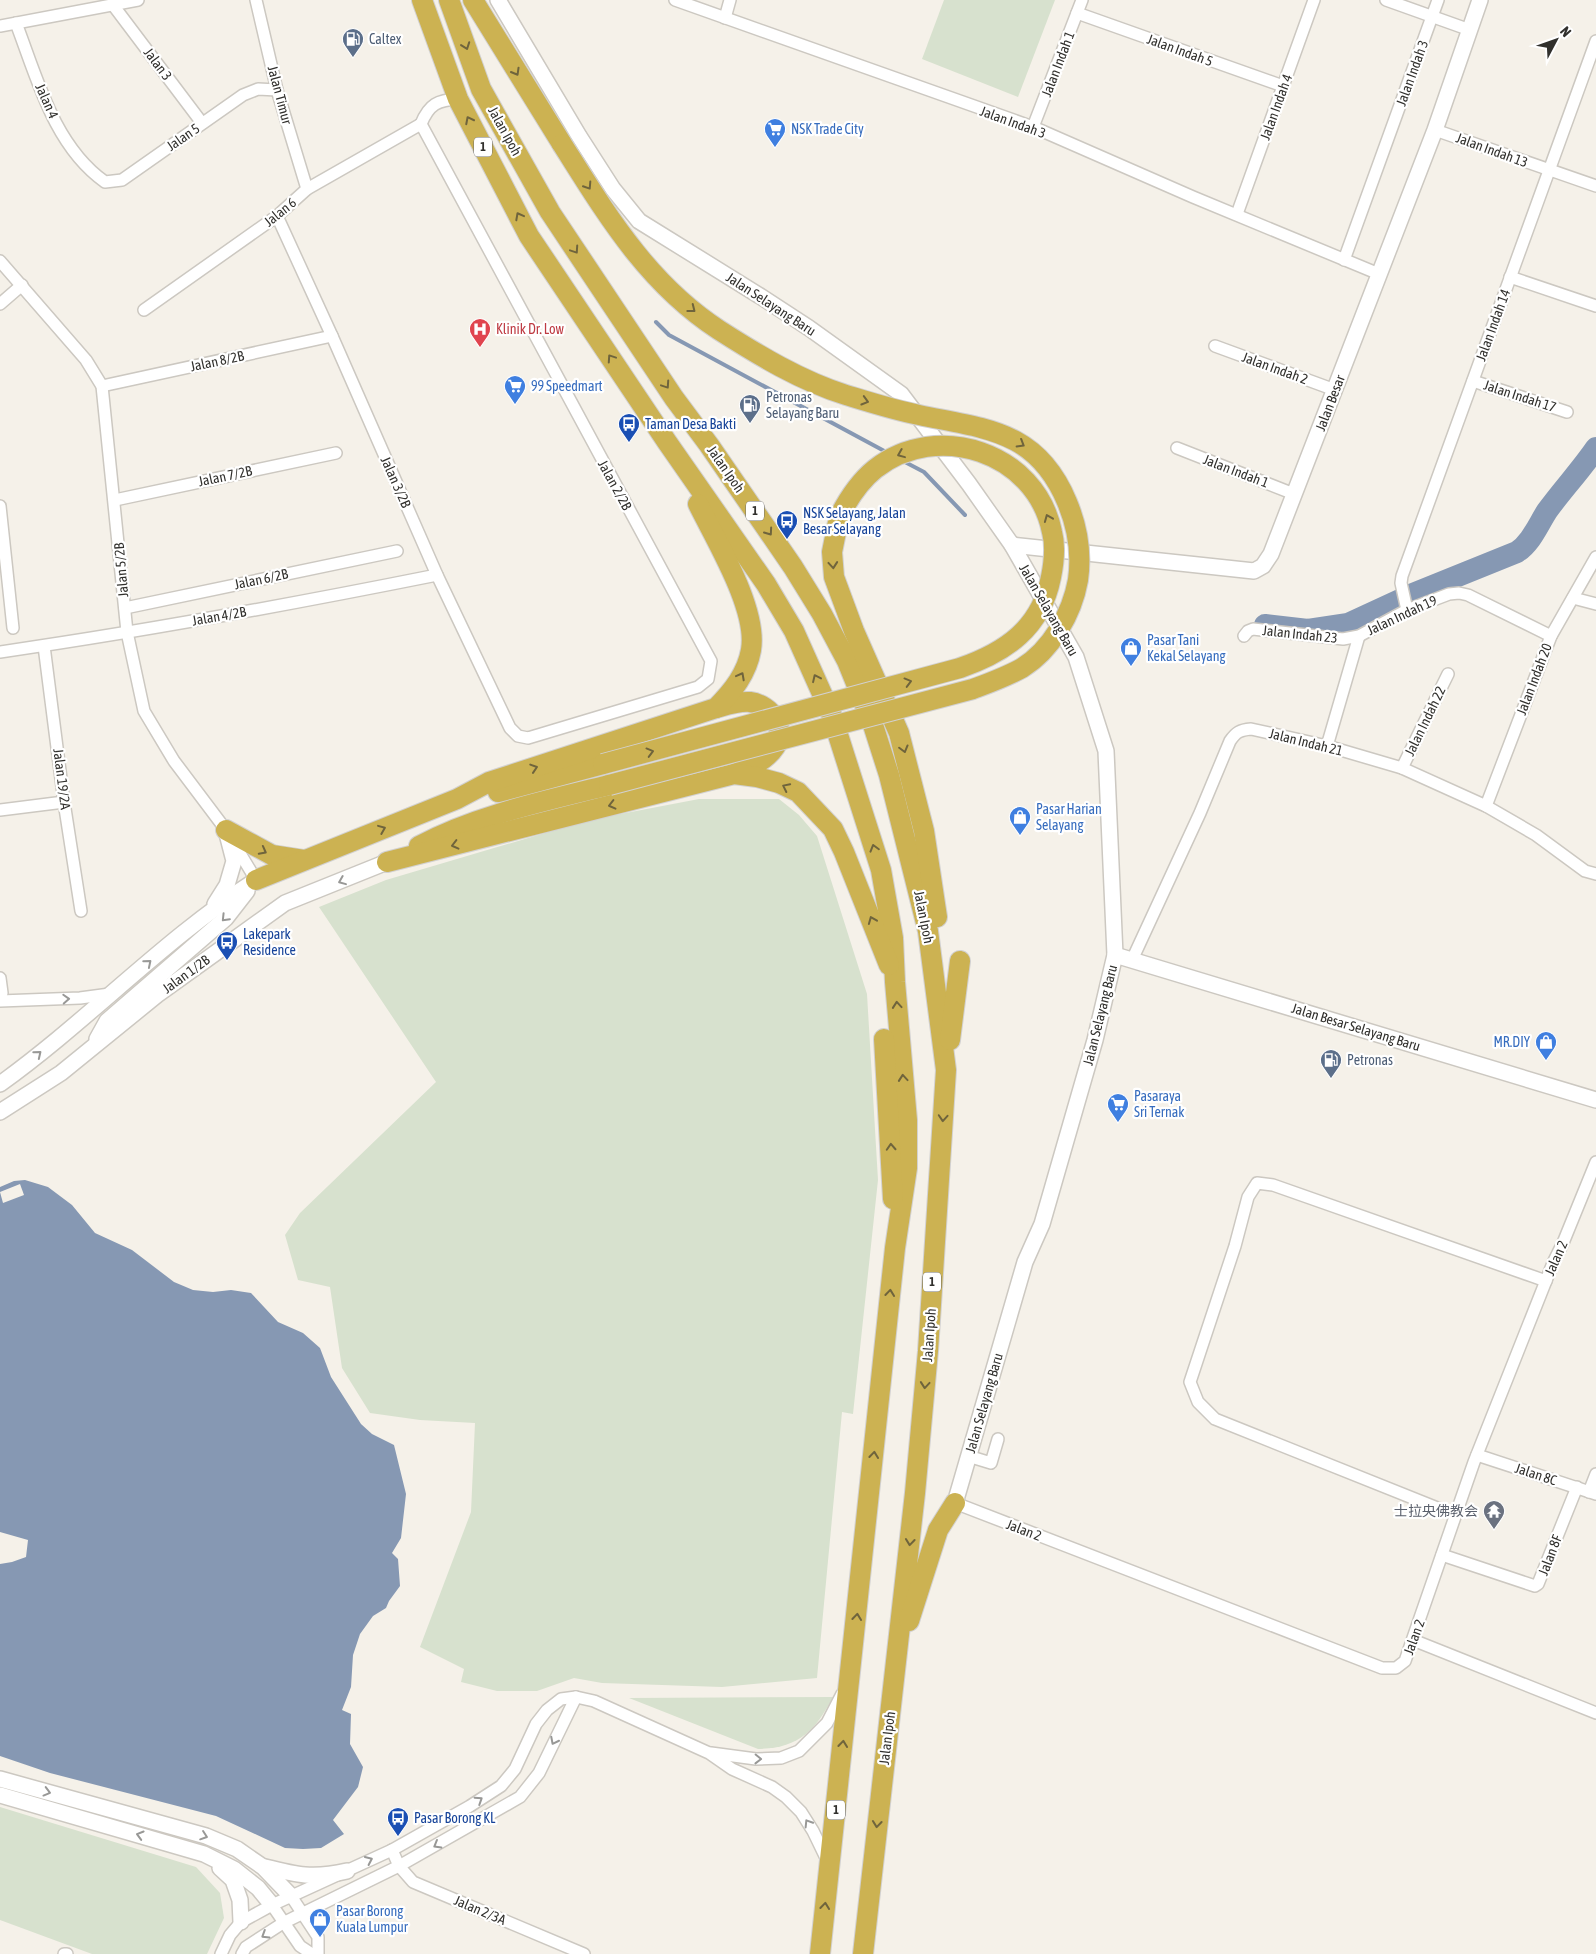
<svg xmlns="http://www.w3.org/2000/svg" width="1596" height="1954" viewBox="0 0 1596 1954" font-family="'Asap Condensed','Noto Sans SC',sans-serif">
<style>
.green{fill:#d7e1ce}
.water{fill:#8698b3}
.pier{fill:#f5f1e9}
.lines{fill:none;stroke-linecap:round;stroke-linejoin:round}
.stream{stroke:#8698b3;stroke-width:4}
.river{stroke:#8698b3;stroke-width:22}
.street-casing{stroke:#ccc8c1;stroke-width:14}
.secondary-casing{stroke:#ccc8c1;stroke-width:18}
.highway-casing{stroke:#d2d1d1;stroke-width:22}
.street{stroke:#fff;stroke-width:11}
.secondary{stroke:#fff;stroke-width:15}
.highway{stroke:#ccb252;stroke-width:20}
.highway-bridge-casing{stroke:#d2d1d1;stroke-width:22;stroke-linecap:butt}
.highway-bridge{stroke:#ccb252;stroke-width:20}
.oneway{stroke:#6f643c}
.oneway2{stroke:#989896}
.labels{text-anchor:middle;stroke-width:4.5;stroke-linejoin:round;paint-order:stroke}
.shield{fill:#fff;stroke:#6f6e6c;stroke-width:1}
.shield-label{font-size:12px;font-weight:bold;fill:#31302d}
.service-label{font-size:14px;fill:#4e5e75;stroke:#fff;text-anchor:start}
.street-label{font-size:14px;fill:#31302d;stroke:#fff}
.shop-label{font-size:14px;fill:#366cbe;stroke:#fff;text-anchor:start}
.health-label{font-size:14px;fill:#be3a42;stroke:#fff;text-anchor:start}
.transit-label{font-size:14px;fill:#164399;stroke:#fff;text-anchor:start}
.worship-label{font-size:14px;fill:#5b616d;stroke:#fff;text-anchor:end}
</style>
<rect width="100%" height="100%" fill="#f5f1e9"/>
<g class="green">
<polygon points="944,0 1055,0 1018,97 922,59"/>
<polygon points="699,799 779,799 799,815 817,836 867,994 878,1180 853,1414 842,1412 817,1678 722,1687 602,1683 574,1678 537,1691 497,1691 461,1682 464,1669 420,1647 471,1512 475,1423 420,1420 370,1413 342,1368 330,1287 298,1280 285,1235 300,1213 436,1082 319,907 386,880 589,820"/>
<path d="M833 1697C815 1731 799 1748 758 1749L629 1698Z"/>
<polygon points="0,1807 196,1867 220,1893 224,1918 207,1954 92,1954 0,1920"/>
</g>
<polygon class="water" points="25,1180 48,1187 72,1205 95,1233 132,1250 174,1282 193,1290 213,1292 231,1290 251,1293 278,1322 303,1333 320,1348 331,1377 361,1424 372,1434 394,1445 406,1494 401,1538 392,1553 398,1559 400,1586 389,1601 386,1608 373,1616 360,1634 353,1655 351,1687 342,1710 351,1714 350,1744 363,1767 358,1787 333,1820 344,1834 321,1848 303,1849 285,1848 216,1816 50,1773 0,1756 0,1564 12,1562 26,1557 28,1540 0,1532 0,1187 14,1181"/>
<polygon class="pier" points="20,1184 24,1195 3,1203 0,1192"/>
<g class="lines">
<g class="stream">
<polyline points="656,322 669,335 888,453"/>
<polyline points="903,461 924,472 965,515"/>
</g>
<path class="river" d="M1265 625 1308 630 1348 624 1413 594 1517 552C1531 543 1538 525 1547 511 1563 489 1581 470 1596 448"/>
<g class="street-casing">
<g id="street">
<polyline points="256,0 277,90 307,189"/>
<polyline points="675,0 1033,127 1193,197 1379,274"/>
<polyline points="1386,0 1470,30"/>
<polyline points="113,5 202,123"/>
<polyline points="1077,13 1283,86"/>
<polyline points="725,18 730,0"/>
<path d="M16 23C37 78 54 146 105 182L122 180 243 95 258 89 277 90"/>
<polyline points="0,26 138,0"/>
<path d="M421 124C429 104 438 100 458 99"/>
<polyline points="1033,127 1082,0"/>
<polyline points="1435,130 1596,186"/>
<polyline points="1237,214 1314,0"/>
<polyline points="277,216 332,336 437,575 510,728 518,736 528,738 698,687 708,679 711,661 421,124"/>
<polyline points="1344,260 1438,0"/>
<polyline points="0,261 86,360 102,386 127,632 144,711 174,761 226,830 256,880"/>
<polyline points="1510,277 1596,306"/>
<polyline points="0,304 22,285"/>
<polyline points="144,310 277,216 307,189 421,124"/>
<polyline points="1215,346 1335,390"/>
<polyline points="1473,381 1567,412"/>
<polyline points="102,386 332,336"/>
<polyline points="1177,448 1294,494"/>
<polyline points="115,500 336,453"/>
<polyline points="0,506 13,628"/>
<polyline points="1573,598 1596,604"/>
<polyline points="125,608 397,551"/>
<polyline points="1407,610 1401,583 1402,576 1596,41"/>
<polyline points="1244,636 1248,631 1253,629 1343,639 1359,636 1407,610 1449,594 1459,593 1468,595 1551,636"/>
<polyline points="44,646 64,802 81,911"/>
<path d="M0 652C146 631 292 604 437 575"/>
<polyline points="1327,746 1359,636"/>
<polyline points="1402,768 1448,674"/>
<polyline points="1486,806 1551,636 1596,557"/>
<polyline points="0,810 64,802"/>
<path d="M1132 960 1200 813 1230 741C1236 732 1240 730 1251 729L1327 746 1402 768 1486 806 1536 835 1585 871 1596 874"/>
<polyline points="0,978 2,993 0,997"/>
<polyline points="0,1001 80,998 110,994"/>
<polyline points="1477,1455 1596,1494"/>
<polyline points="968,1456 991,1463 998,1439"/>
<polyline points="1589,1492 1596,1474"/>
<polyline points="955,1503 1382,1668 1396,1668 1405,1661 1474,1462 1553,1263 1563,1243 1596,1162"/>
<polyline points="1455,1515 1215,1419 1198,1402 1190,1382 1235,1246 1248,1197 1257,1183 1273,1185 1546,1281"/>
<polyline points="1442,1555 1535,1586 1538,1584 1577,1487"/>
<polyline points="1413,1640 1596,1713"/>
<polyline points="711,1753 756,1759 781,1758 799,1751 827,1723 842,1694"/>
<polyline points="392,1850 399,1866 413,1882 584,1954"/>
<polyline points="291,1896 318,1937 318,1954"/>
<polyline points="272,1905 300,1946 312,1954"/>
<polyline points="64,1954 67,1954"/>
<polyline points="221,1954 230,1935 241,1922 272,1905 392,1850 470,1806 501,1786 515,1769 536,1724 547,1710 561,1699 576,1697 594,1701 709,1753 732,1769 772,1787 786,1797 801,1812 813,1831 828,1862"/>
<polyline points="242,1954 246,1947 283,1923 399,1866 520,1797 539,1773 576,1697"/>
</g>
</g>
<g class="secondary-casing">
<g id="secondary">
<polyline points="498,0 579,136 613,189 639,221 760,296 809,328 901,394 969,484 1012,545 1076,657 1106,751 1115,955 1095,1040 1042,1224 1025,1262 955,1503"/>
<polyline points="1012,545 1254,571 1263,566 1271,554 1435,130 1480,0"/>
<polyline points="215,904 227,885 234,861 226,830"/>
<polyline points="1115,955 1596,1100"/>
<polyline points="97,1039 107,1021 226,918 247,891"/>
<path d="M0 1084C89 1020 164 939 256 880"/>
<polyline points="0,1112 61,1073 157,995 285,903 387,862"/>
<polyline points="0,1779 206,1836 237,1849 263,1867 291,1896"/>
<polyline points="0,1795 204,1854 234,1869 258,1888 272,1905"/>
<path d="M265 1867C297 1875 313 1879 347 1871"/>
<polyline points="220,1868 233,1880 240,1900 241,1922"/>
</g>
</g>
<g class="highway-casing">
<g id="highway">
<polyline points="422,0 458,99 529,236 667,442 766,584 794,631 832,716 881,870 893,938 895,982 907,1120 907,1168 895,1248 820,1954"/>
<polyline points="449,0 481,89 550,212 674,398 709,445 793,567 822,614 847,661 873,725 889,775 928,931 946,1070 928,1351 915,1493 863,1954"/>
<polyline points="473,0 562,144"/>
<polyline points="839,517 832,552 834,577 854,631 899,733 924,831 937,917"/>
<path d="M716 708C727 705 739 701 750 702 772 705 787 728 775 747 766 761 748 768 734 774"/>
<polyline points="498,792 603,764"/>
<polyline points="226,830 272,855 304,860"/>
<path d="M419 846C477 815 545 801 609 785"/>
<polyline points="387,862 734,774 757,777 779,783 798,792 833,829 844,852 889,965"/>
<path d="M256 880 457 799 489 782 716 708C733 691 747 673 751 650 758 609 716 541 698 504"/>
<polyline points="884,1039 893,1199"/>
<polyline points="950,1040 960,961"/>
<polyline points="909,1621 938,1530 955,1503"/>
</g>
</g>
<use href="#street" class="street"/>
<use href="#secondary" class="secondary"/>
<use href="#highway" class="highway"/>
<g class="highway-bridge-casing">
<g id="highway-bridge">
<path d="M562 144C607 215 647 283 719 330 758 355 801 381 846 395 869 402 894 410 919 415 986 429 1037 430 1067 502 1078 528 1082 552 1078 580 1072 614 1051 650 1022 668 1006 677 989 683 973 689L609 785"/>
<path d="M603 764 960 668C1006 652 1041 628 1051 577 1054 562 1056 547 1052 532 1036 452 937 420 875 469 859 482 848 499 839 517"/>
</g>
</g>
<use href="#highway-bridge" class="highway-bridge"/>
</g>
<defs><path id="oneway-chevron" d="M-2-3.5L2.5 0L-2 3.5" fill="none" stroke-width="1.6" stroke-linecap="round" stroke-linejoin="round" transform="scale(1.25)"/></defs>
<g class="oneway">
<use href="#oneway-chevron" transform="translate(466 46) rotate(70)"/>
<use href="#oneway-chevron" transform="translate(516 72) rotate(60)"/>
<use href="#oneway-chevron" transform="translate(469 120) rotate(-117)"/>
<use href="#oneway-chevron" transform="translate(588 186) rotate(57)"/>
<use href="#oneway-chevron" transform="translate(519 216) rotate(-118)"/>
<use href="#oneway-chevron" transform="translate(575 250) rotate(56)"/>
<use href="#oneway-chevron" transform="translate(692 309) rotate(38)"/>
<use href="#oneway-chevron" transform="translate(611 358) rotate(-124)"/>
<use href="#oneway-chevron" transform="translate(666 385) rotate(56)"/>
<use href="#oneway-chevron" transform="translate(865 401) rotate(16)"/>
<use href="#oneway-chevron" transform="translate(1021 444) rotate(31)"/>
<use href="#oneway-chevron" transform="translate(901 454) rotate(158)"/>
<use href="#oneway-chevron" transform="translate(1048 518) rotate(-112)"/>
<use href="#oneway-chevron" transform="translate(769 532) rotate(55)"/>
<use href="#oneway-chevron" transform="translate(833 565) rotate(85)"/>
<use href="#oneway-chevron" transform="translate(741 676) rotate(-62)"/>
<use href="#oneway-chevron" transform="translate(816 678) rotate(-115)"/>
<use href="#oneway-chevron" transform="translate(908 682) rotate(-15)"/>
<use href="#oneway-chevron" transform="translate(904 749) rotate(75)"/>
<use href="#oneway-chevron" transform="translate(650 752) rotate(-15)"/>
<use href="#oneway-chevron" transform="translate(534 768) rotate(-18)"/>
<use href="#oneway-chevron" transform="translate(786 787) rotate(-154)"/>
<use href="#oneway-chevron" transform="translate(612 805) rotate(166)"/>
<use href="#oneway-chevron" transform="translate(382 829) rotate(-22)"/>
<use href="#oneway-chevron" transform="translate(455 845) rotate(166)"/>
<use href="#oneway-chevron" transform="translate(874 848) rotate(-106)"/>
<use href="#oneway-chevron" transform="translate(263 851) rotate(28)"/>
<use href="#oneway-chevron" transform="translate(872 920) rotate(-112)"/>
<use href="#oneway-chevron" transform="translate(897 1005) rotate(-95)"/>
<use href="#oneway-chevron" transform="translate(903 1078) rotate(-95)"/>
<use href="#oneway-chevron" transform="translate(943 1118) rotate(94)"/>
<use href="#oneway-chevron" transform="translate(891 1147) rotate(-93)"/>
<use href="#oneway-chevron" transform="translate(890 1293) rotate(-84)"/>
<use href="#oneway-chevron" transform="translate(925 1385) rotate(95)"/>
<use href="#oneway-chevron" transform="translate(874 1455) rotate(-84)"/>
<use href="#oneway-chevron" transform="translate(910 1542) rotate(96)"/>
<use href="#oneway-chevron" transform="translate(857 1617) rotate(-84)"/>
<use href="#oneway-chevron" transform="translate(843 1744) rotate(-84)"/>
<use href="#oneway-chevron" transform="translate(877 1824) rotate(96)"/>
<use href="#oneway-chevron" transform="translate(825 1906) rotate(-84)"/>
</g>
<g class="oneway2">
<use href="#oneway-chevron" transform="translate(342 881) rotate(158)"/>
<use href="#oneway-chevron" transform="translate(225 918) rotate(134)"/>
<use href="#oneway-chevron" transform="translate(148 963) rotate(-40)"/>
<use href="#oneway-chevron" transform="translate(66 999) rotate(-3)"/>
<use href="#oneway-chevron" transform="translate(38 1054) rotate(-39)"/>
<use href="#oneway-chevron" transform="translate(554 1741) rotate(117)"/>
<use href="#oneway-chevron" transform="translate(758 1759) rotate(1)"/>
<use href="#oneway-chevron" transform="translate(47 1792) rotate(15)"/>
<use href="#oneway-chevron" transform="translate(479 1800) rotate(-33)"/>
<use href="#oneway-chevron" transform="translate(808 1823) rotate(-122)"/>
<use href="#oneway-chevron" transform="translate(140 1835) rotate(-164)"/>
<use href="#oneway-chevron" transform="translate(204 1836) rotate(19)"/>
<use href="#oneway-chevron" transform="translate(437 1845) rotate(150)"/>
<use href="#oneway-chevron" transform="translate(369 1860) rotate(-25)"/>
<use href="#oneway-chevron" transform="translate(265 1935) rotate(148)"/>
</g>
<defs>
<g id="fuel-pin" transform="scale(1.125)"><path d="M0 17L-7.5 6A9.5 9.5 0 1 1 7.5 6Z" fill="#5c6f8a" stroke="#fff"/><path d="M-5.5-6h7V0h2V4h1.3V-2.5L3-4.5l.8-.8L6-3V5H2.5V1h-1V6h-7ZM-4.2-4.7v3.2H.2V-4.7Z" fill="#fff"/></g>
<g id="supermarket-pin" transform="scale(1.125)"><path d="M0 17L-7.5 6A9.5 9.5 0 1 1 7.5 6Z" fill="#3f7fe0" stroke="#fff"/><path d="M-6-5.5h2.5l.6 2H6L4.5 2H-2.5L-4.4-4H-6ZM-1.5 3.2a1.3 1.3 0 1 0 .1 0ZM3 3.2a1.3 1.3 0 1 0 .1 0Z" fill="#fff"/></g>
<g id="hospital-pin" transform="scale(1.125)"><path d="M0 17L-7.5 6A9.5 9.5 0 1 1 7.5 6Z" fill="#e0444e" stroke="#fff"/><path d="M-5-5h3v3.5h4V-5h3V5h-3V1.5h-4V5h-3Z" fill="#fff"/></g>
<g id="bus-pin" transform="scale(1.125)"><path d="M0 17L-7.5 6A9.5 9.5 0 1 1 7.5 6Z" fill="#1a4fb4" stroke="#fff"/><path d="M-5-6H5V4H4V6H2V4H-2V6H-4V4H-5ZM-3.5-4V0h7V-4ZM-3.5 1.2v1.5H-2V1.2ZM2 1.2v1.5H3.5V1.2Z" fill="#fff"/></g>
<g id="shop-pin" transform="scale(1.125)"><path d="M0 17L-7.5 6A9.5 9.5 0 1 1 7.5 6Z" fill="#3f7fe0" stroke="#fff"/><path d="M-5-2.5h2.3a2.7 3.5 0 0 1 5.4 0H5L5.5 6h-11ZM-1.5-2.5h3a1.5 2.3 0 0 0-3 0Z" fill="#fff"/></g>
<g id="temple-pin" transform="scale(1.125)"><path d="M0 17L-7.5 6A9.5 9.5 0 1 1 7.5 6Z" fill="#6b7280" stroke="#fff"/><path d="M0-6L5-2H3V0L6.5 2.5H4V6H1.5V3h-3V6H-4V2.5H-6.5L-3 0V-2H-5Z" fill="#fff"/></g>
</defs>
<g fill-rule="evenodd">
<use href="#fuel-pin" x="353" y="39"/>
<use href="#supermarket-pin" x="775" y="129"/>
<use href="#hospital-pin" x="480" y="329"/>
<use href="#supermarket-pin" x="515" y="386"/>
<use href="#fuel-pin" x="750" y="405"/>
<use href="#bus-pin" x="629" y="424"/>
<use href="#bus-pin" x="787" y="521"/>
<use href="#shop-pin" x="1131" y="648"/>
<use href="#shop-pin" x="1020" y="817"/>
<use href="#bus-pin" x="227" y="942"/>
<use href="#shop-pin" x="1546" y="1042"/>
<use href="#fuel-pin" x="1331" y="1060"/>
<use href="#supermarket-pin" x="1118" y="1104"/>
<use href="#temple-pin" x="1494" y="1511"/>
<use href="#bus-pin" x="398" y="1818"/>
<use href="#shop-pin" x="320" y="1919"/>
</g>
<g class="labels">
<g class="shield">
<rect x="474" y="137.5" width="18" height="19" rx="4"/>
<rect x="746" y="501.5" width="18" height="19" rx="4"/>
<rect x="923" y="1272.5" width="18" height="19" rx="4"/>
<rect x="827" y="1800.5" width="18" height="19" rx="4"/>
</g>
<g class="shield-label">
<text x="483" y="151">1</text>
<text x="755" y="515">1</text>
<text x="932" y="1286">1</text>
<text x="836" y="1814">1</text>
</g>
<g class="service-label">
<text x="369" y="44">Caltex</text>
<text x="766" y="402">Petronas<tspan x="766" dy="16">Selayang Baru</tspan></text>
<text x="1347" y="1065">Petronas</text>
</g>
<g class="street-label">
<text transform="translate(1180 50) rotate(20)" y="5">Jalan Indah 5</text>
<text transform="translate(158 64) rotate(53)" y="5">Jalan 3</text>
<text transform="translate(1058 64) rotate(-69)" y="5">Jalan Indah 1</text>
<text transform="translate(1412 73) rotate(-70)" y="5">Jalan Indah 3</text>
<text transform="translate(280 95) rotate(75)" y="5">Jalan Timur</text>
<text transform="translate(47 101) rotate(66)" y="5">Jalan 4</text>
<text transform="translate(1276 107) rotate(-70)" y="5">Jalan Indah 4</text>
<text transform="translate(1013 122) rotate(20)" y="5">Jalan Indah 3</text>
<text transform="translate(505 131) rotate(61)" y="5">Jalan Ipoh</text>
<text transform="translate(183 137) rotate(-35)" y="5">Jalan 5</text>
<text transform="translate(1492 150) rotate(20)" y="5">Jalan Indah 13</text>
<text transform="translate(280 212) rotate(-39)" y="5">Jalan 6</text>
<text transform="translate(771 304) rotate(33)" y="5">Jalan Selayang Baru</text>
<text transform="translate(1493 325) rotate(-70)" y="5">Jalan Indah 14</text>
<text transform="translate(217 361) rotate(-12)" y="5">Jalan 8/2B</text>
<text transform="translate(1275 368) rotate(20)" y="5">Jalan Indah 2</text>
<text transform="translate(1520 396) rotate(18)" y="5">Jalan Indah 17</text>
<text transform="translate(1330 403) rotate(-69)" y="5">Jalan Besar</text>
<text transform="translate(726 469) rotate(55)" y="5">Jalan Ipoh</text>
<text transform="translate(1236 471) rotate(21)" y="5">Jalan Indah 1</text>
<text transform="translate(225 476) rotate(-12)" y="5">Jalan 7/2B</text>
<text transform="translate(396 482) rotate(66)" y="5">Jalan 3/2B</text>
<text transform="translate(615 485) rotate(61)" y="5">Jalan 2/2B</text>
<text transform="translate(121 570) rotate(-95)" y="5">Jalan 5/2B</text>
<text transform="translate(261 579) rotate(-12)" y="5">Jalan 6/2B</text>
<text transform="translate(1049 610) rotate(60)" y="5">Jalan Selayang Baru</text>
<text transform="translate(1402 615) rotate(-25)" y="5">Jalan Indah 19</text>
<text transform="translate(219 616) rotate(-10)" y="5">Jalan 4/2B</text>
<text transform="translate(1300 634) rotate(6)" y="5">Jalan Indah 23</text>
<text transform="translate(1534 679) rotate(-69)" y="5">Jalan Indah 20</text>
<text transform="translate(1425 721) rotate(-64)" y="5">Jalan Indah 22</text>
<text transform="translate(1306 742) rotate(14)" y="5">Jalan Indah 21</text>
<text transform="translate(62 779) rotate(83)" y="5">Jalan 19/2A</text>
<text transform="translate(924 917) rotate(79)" y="5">Jalan Ipoh</text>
<text transform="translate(186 974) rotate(-36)" y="5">Jalan 1/2B</text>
<text transform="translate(1100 1015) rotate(-76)" y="5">Jalan Selayang Baru</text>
<text transform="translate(1356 1027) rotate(17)" y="5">Jalan Besar Selayang Baru</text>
<text transform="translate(1556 1258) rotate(-66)" y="5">Jalan 2</text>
<text transform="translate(929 1335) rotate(-86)" y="5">Jalan Ipoh</text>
<text transform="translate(984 1403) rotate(-74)" y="5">Jalan Selayang Baru</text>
<text transform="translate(1536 1474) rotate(18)" y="5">Jalan 8C</text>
<text transform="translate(1024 1530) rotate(21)" y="5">Jalan 2</text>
<text transform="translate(1550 1555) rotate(-69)" y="5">Jalan 8F</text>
<text transform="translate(1414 1637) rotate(-70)" y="5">Jalan 2</text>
<text transform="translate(887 1738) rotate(-83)" y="5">Jalan Ipoh</text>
<text transform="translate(480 1910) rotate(23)" y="5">Jalan 2/3A</text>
</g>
<g class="shop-label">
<text x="791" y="134">NSK Trade City</text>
<text x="531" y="391">99 Speedmart</text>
<text x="1147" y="645">Pasar Tani<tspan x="1147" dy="16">Kekal Selayang</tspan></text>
<text x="1036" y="814">Pasar Harian<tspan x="1036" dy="16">Selayang</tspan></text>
<text x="1530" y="1047" text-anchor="end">MR.DIY</text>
<text x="1134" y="1101">Pasaraya<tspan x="1134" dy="16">Sri Ternak</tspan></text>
<text x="336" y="1916">Pasar Borong<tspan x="336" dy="16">Kuala Lumpur</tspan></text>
</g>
<g class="health-label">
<text x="496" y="334">Klinik Dr. Low</text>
</g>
<g class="transit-label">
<text x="645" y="429">Taman Desa Bakti</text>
<text x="803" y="518">NSK Selayang, Jalan<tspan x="803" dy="16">Besar Selayang</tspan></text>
<text x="243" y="939">Lakepark<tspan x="243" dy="16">Residence</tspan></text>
<text x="414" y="1823">Pasar Borong KL</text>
</g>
<g class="worship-label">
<text x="1478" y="1516">士拉央佛教会</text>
</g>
</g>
<g transform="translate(1556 40) rotate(49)" stroke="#ffffff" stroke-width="4" paint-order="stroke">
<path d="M0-4L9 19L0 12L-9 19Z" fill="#31302d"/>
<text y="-8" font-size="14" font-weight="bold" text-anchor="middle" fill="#31302d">N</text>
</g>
</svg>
